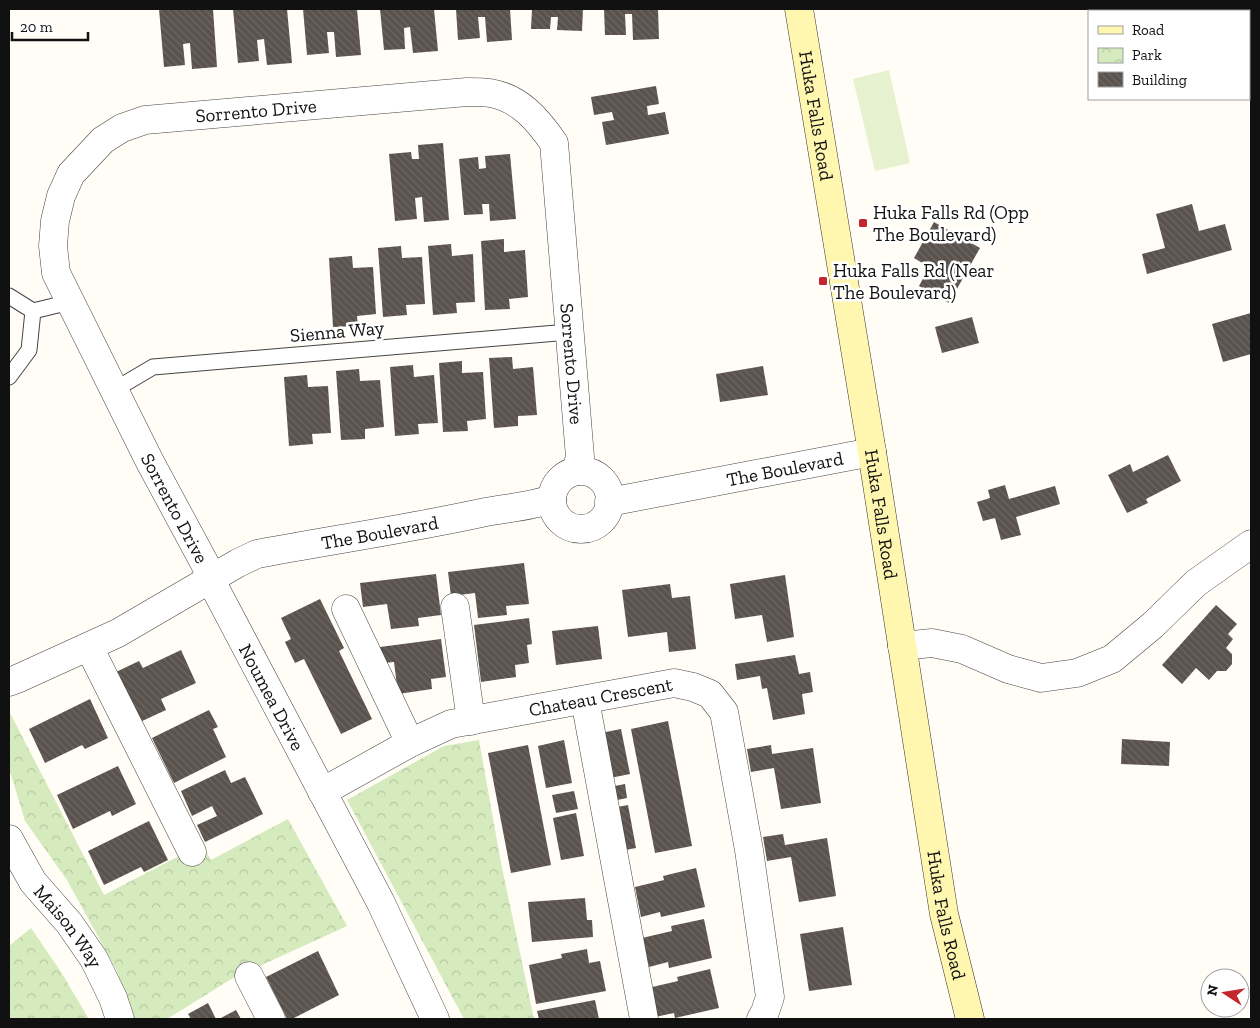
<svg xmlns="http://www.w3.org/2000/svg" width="1260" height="1028" viewBox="0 0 1260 1028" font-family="'Zilla Slab',serif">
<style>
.park{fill:url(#park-crowns)}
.pitch{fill:#e6f2cf}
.building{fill:url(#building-back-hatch)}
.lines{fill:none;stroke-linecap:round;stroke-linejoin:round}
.lane-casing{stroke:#444;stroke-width:17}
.street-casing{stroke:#444;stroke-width:29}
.secondary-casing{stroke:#333;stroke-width:29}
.lane{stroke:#fff;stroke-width:15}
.street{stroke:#fff;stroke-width:28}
.secondary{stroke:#fff6b0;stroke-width:28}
.poi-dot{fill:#c4262e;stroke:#fff;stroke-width:2}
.labels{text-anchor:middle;stroke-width:5;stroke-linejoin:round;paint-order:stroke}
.street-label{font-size:19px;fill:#111;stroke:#fff}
.poi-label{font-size:19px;fill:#111;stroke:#fff;text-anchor:start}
</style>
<defs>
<pattern id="park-crowns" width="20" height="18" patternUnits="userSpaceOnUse" patternTransform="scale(1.25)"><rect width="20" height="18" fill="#d5ebbd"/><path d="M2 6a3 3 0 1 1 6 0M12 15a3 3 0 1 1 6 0" fill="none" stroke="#b6c8a1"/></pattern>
<pattern id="building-back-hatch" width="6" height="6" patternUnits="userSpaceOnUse" patternTransform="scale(1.25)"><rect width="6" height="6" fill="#5a524d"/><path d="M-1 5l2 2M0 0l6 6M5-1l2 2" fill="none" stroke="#6d6662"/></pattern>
</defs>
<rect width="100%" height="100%" fill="#fffdf5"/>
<g class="park">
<polygon points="9,713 10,713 104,895 202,844 211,860 288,819 347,926 233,978 167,1019 131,1019 117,971 67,880 25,821 9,768"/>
<polygon points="479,740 501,863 534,1019 464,1019 347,800 444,746"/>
<polygon points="31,928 61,972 89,1019 9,1019 9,946"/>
</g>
<polygon class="pitch" points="889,70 910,163 875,171 853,79"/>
<g class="building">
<polygon points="159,9 213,9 217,67 192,69 190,43 183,44 185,65 164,67"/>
<polygon points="233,9 287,9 292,63 267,65 264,39 257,40 259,61 238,63"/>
<polygon points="303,9 357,9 361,55 336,57 334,32 327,32 329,53 307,55"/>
<polygon points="380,9 434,9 438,51 413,53 410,27 404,28 405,49 384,50"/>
<polygon points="456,9 510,9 512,40 487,42 485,17 478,17 480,38 458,40"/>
<polygon points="532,9 583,9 582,31 557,30 558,17 551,17 550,29 531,29"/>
<polygon points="604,9 658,9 659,39 633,40 632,14 625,14 626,35 605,35"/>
<polygon points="656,86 659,104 647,106 648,115 665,112 669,134 606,145 602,122 614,120 612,112 594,115 591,97"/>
<polygon points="443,143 449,220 424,222 422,197 415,198 417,219 395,221 389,154 411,152 412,159 419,159 418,145"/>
<polygon points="510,154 516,219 490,221 489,204 482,204 483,214 464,215 459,159 478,157 479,169 486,168 485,156"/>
<polygon points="1192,204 1199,231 1225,224 1232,250 1147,274 1142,254 1165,248 1156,214"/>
<polygon points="934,222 980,248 949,303 919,286 929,267 914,258"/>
<polygon points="504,239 504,252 525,250 528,297 509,299 510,309 485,310 481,241"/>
<polygon points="451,244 452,256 473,254 475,302 456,303 457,313 433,315 428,246"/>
<polygon points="401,246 402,258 422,257 425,304 406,305 407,315 383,317 378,248"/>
<polygon points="352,256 353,268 373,267 376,314 357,316 358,326 333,327 329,258"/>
<polygon points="1251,313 1251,354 1223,362 1212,324"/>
<polygon points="972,317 979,343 942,353 935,327"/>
<polygon points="512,357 513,369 533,367 537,415 518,416 518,426 494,428 489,358"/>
<polygon points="462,361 462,373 483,372 486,419 467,421 468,431 443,432 439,363"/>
<polygon points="413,365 414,377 434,375 438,423 418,424 419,434 395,436 390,367"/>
<polygon points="763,366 768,395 720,402 716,374"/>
<polygon points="359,369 360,381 380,380 384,427 365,429 365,439 341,440 336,371"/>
<polygon points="307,375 308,387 328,386 331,433 312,434 313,444 289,446 284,377"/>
<polygon points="1168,455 1181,481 1146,499 1148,503 1127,513 1108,475 1130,464 1133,472"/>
<polygon points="1005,485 1009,499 1055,486 1060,504 1016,517 1021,535 1001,540 995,518 983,521 977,502 990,498 988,490"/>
<polygon points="524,563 529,604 506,606 507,615 478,618 475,593 451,596 448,572"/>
<polygon points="436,574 441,615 418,618 419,626 391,629 387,604 363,607 360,583"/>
<polygon points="785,575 794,637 767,642 762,615 735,619 730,584"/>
<polygon points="670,584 672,598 690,596 696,649 669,652 667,632 628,637 622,590"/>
<polygon points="320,599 344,648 339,651 372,719 341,734 304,659 295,663 285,642 291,639 281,618"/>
<polygon points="1216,605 1237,624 1228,634 1233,639 1226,648 1232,654 1232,664 1226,671 1217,671 1209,680 1196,668 1182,684 1162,665"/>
<polygon points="529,618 532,644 527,645 529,663 515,665 516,677 481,682 474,625"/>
<polygon points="598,626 602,659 556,665 552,631"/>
<polygon points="441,639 446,677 431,679 432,689 398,694 394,662 383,663 380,647"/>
<polygon points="181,650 196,683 161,699 166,710 140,722 116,672 139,661 143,668"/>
<polygon points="795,655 799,674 810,672 813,692 802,694 805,714 773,720 767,688 762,689 760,676 737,680 735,664"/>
<polygon points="90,699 108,738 85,749 82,745 45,763 29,729"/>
<polygon points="209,710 218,727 213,729 226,757 174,783 152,738"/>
<polygon points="668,721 692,846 655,853 631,729"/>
<polygon points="621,729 630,774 605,779 596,734"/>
<polygon points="1122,739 1170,742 1169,766 1121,764"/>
<polygon points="564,740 572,783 546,788 538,746"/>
<polygon points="528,745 551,865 511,873 488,753"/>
<polygon points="771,745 772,754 813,748 821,803 781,809 774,768 751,772 747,749"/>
<polygon points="118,766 136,804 112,816 110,811 73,829 57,795"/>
<polygon points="225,770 231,783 245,777 263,814 205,842 197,825 217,816 212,806 192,816 181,791"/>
<polygon points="625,784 627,798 608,802 605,788"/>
<polygon points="574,791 578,809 556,813 552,795"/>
<polygon points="628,805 636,848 615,852 607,809"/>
<polygon points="576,813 584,856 561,860 553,818"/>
<polygon points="149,821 168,860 144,872 141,867 104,885 88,851"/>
<polygon points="783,834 785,845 827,838 836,896 799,902 791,857 767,861 763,837"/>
<polygon points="696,868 705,907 661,917 660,912 641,917 635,887 664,880 663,876"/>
<polygon points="585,898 587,920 592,920 593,937 532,942 528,902"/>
<polygon points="704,919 712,958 669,968 668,962 649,967 642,938 672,931 671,926"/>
<polygon points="843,927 852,985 809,991 800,934"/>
<polygon points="587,949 589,963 600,961 606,991 536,1004 529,965 562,958 561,954"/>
<polygon points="318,951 339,995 292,1019 287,1019 266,977"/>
<polygon points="710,969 719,1008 675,1018 674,1013 655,1017 648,988 678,981 677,977"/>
<polygon points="595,1000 599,1019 539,1019 537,1011"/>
<polygon points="208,1003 216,1019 191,1019 188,1014"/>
<polygon points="236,1010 241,1019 219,1019"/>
</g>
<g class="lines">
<g class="lane-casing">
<g id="lane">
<polyline points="9,296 33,311"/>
<polyline points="9,377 29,350 33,311 70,302"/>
<polyline points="114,390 153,367 569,332"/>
</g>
</g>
<g class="street-casing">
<g id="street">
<circle cx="581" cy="500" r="29"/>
<path id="s1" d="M609 502 872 452"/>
<polyline points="455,607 471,721"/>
<polyline points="346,609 410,743"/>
<polyline points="902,646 932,643 962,649 1008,669 1041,678 1077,673 1112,659 1153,625 1196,583 1251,544"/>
<polyline points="89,647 192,852"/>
<path id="s2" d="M9 682 17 679 118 633 238 563 257 554C332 540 407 529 481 513 505 508 529 507 552 499"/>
<polyline points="585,700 644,1019"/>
<path id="s3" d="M322 792 410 743 451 724 674 683 693 687 710 694 724 712 749 850 770 997 765 1012 761 1019"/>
<path id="s4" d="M9 839 33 882 69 923 94 959 113 998 120 1019"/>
<polyline points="249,976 271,1019"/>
<path id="s5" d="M435 1019 381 903 217 592 205 564 150 462 56 273 53 246 55 221 61 196 71 174 103 140 122 128 145 120 467 92C474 92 483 92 490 93 520 98 538 120 554 143L580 457 576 471"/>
</g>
</g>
<g class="secondary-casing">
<g id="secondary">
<path id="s6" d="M799 9 872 452 944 914 970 1019"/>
</g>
</g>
<use href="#lane" class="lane"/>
<use href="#street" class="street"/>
<use href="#secondary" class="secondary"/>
</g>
<g class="poi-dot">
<rect x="858" y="218" width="10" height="10" rx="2.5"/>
<rect x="818" y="276" width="10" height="10" rx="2.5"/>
</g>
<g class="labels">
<g class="street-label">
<text dy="7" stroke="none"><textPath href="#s5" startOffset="1144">Sorrento Drive</textPath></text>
<text dy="7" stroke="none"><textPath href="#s6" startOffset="108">Huka Falls Road</textPath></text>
<text transform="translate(337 331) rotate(-5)" y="7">Sienna Way</text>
<text dy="7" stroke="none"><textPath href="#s5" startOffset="1684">Sorrento Drive</textPath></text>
<text dy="7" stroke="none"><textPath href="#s1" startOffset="179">The Boulevard</textPath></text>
<text transform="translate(175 508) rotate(62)" y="7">Sorrento Drive</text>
<text dy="7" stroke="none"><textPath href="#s6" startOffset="512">Huka Falls Road</textPath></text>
<text dy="7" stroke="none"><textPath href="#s2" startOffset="404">The Boulevard</textPath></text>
<text transform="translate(272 697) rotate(62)" y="7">Noumea Drive</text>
<text dy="7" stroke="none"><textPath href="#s3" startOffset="298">Chateau Crescent</textPath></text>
<text dy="7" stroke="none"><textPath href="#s6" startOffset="918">Huka Falls Road</textPath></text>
<text dy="7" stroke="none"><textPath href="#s4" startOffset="106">Maison Way</textPath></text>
</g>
<g class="poi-label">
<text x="873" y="219">Huka Falls Rd (Opp<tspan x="873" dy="22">The Boulevard)</tspan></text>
<text x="833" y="277">Huka Falls Rd (Near<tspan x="833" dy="22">The Boulevard)</tspan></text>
</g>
</g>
<rect width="1260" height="1028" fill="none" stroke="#111111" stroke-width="20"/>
<rect x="1088" y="10" width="162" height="90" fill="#ffffff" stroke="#a0a0a0"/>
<rect x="1098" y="26" width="25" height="8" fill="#fff6b0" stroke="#a0a0a0"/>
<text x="1132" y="35" font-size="15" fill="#111111">Road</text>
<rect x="1098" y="48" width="25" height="15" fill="url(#park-crowns)" stroke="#a0a0a0"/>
<text x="1132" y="60" font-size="15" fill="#111111">Park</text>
<rect x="1098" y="72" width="25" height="15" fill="url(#building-back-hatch)" stroke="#a0a0a0"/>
<text x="1132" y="85" font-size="15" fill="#111111">Building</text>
<g transform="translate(1225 993) rotate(282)"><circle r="24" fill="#ffffff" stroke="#a0a0a0"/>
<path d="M0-4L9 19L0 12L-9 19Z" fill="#c4262e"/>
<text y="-8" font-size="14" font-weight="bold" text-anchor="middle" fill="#111111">N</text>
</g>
<path d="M12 32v8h76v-8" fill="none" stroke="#111111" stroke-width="2.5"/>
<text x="20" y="32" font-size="15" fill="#111111" stroke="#ffffff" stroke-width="4" paint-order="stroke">20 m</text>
</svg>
